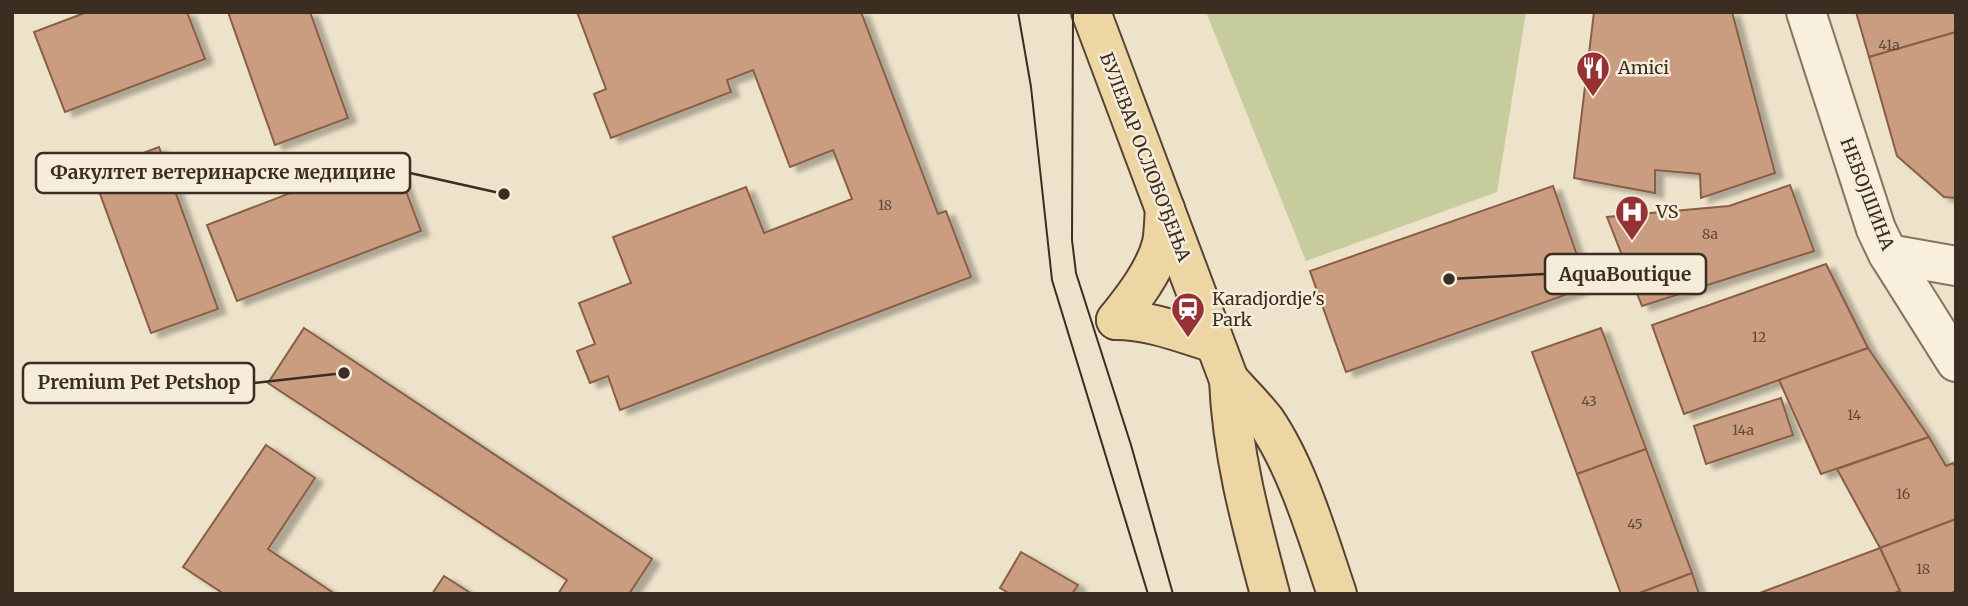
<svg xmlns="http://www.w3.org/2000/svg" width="1968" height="606" viewBox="0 0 1968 606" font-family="Merriweather,serif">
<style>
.green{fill:#c7cc9d}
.building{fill:#ca9d81;stroke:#885e45;stroke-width:2;filter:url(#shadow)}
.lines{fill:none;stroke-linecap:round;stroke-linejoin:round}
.minor-casing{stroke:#89745e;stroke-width:42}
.major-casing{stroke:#584332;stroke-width:42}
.minor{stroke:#f8efdd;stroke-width:38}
.major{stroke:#eed5a4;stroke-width:38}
.tram{stroke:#3b2d21;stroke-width:2}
.labels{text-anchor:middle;stroke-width:5;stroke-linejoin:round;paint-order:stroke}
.number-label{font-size:14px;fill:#5f4939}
.poi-label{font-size:18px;fill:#3b2d21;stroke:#f5ecd9;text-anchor:start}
.street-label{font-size:18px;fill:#3b2d21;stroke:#f5ecd9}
.leader{fill:none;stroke:#3b2d21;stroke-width:2.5}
.callout-dot{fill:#3b2d21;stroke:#f5ecd9;stroke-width:2.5}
.callout{fill:#f5ecd9;stroke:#3b2d21;stroke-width:2.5}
.callout-label{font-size:19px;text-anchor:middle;font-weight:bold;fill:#3b2d21}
</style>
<defs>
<filter id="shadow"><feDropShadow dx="8" dy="4.5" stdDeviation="2" flood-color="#0004"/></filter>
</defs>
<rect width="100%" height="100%" fill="#ede2ca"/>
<polygon class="green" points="1206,12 1526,12 1497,192 1306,261"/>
<g class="building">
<polygon points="87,12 187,12 205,59 65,112 34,32"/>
<polygon points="228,12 310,12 348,118 275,145"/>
<polygon points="577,12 861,12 938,214 946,211 971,277 620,410 608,376 590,383 577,351 595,344 579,303 631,283 613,237 746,187 764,233 852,199 833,150 790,167 753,70 727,80 731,92 611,138 594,94 606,89"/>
<polygon points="1594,12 1732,12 1775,173 1701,198 1700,174 1655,170 1655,193 1574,178"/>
<polygon points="1856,12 1956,12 1956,32 1869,57"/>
<polygon points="1956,32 1956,198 1944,197 1897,156 1869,57"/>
<polygon points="159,147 218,309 151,333 92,172"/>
<polygon points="392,154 421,231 237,301 207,225"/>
<polygon points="1790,185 1814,251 1642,306 1607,217 1729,206"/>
<polygon points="1553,186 1588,287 1346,372 1310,271"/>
<polygon points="1826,264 1868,348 1684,414 1652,325"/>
<polygon points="304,328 652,559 629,594 558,594 567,580 268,383"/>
<polygon points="1601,328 1646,449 1577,474 1532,352"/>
<polygon points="1868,348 1929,437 1821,474 1779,380"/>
<polygon points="1781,398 1793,435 1706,464 1694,426"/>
<polygon points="1929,437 1946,466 1953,463 1956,468 1956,519 1880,548 1837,469"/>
<polygon points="266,445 315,478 268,549 335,594 224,594 183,567"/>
<polygon points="1646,449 1692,573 1637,594 1621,594 1577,474"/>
<polygon points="1956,519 1956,591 1949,594 1901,594 1880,548"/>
<polygon points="1880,548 1900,591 1892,594 1757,594"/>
<polygon points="1021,552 1078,585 1072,594 1010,594 1000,588"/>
<polygon points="1692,573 1699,594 1637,594"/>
<polygon points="444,576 472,594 432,594"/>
</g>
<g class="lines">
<g class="minor-casing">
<g id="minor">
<polyline points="1806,12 1876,229 1888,254 1956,362"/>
<polyline points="1888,254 1956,266"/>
</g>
</g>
<g class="major-casing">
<g id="major">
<path d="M1091 12 1229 380C1232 454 1251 523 1270 594"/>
<path d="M1116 320C1133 299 1155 271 1162 243 1164 233 1164 220 1165 209"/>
<path d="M1116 320C1150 320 1182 333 1214 343"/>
<path d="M1229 380C1241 393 1254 406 1265 420 1298 468 1318 538 1337 594"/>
</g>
</g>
<use href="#minor" class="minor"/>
<use href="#major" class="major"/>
<g class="tram">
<polyline points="1018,12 1031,87 1052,280 1148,594"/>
<polyline points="1073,12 1072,240 1076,273 1131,445 1173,594"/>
</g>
</g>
<defs>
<g id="restaurant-pin" transform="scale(1.75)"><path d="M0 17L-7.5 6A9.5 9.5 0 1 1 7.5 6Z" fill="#963134" stroke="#f5ecd9"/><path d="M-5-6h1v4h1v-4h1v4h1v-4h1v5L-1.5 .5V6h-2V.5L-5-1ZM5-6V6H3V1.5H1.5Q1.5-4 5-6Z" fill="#fff"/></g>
<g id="hospital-pin" transform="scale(1.75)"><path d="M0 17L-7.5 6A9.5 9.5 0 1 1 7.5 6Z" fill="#963134" stroke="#f5ecd9"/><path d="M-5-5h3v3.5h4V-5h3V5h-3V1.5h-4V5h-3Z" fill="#fff"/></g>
<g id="station-pin" transform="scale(1.75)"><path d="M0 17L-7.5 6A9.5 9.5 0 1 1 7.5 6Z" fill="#963134" stroke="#f5ecd9"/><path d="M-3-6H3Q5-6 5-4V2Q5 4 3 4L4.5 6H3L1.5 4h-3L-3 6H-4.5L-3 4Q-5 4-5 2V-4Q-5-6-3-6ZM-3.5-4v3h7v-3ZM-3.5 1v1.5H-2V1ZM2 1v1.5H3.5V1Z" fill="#fff"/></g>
</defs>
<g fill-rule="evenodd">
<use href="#restaurant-pin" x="1593" y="68"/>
<use href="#hospital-pin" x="1632" y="212"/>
<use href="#station-pin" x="1188" y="309"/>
</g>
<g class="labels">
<g class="number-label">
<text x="1889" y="50">41a</text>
<text x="885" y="210">18</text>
<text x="1710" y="239">8a</text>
<text x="1759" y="342">12</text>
<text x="1589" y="406">43</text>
<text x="1854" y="420">14</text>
<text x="1743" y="435">14a</text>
<text x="1903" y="499">16</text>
<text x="1635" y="529">45</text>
<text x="1923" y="574">18</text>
</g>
<g class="poi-label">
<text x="1618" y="74">Amici</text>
<text x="1656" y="218">VS</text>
<text x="1212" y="305">Karadjordje's<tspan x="1212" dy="21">Park</tspan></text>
</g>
<g class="street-label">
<text transform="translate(1145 157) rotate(69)" y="6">БУЛЕВАР ОСЛОБОЂЕЊА</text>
<text transform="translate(1867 194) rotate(69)" y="6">НЕБОЈШИНА</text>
</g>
</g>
<path class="leader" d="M504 194L410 173M1449 279L1545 274M344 373L254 383"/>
<g class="callout-dot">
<circle cx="504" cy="194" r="7"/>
<circle cx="1449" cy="279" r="7"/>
<circle cx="344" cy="373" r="7"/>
</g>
<g class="callout">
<rect x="36" y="153" width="374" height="40" rx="7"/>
<rect x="1545" y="254" width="161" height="40" rx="7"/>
<rect x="23" y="363" width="231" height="40" rx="7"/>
</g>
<g class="callout-label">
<text x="223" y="179">Факултет ветеринарске медицине</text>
<text x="1625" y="281">AquaBoutique</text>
<text x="139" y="389">Premium Pet Petshop</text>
</g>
<rect width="1968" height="606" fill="none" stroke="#3b2d21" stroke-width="28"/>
</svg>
